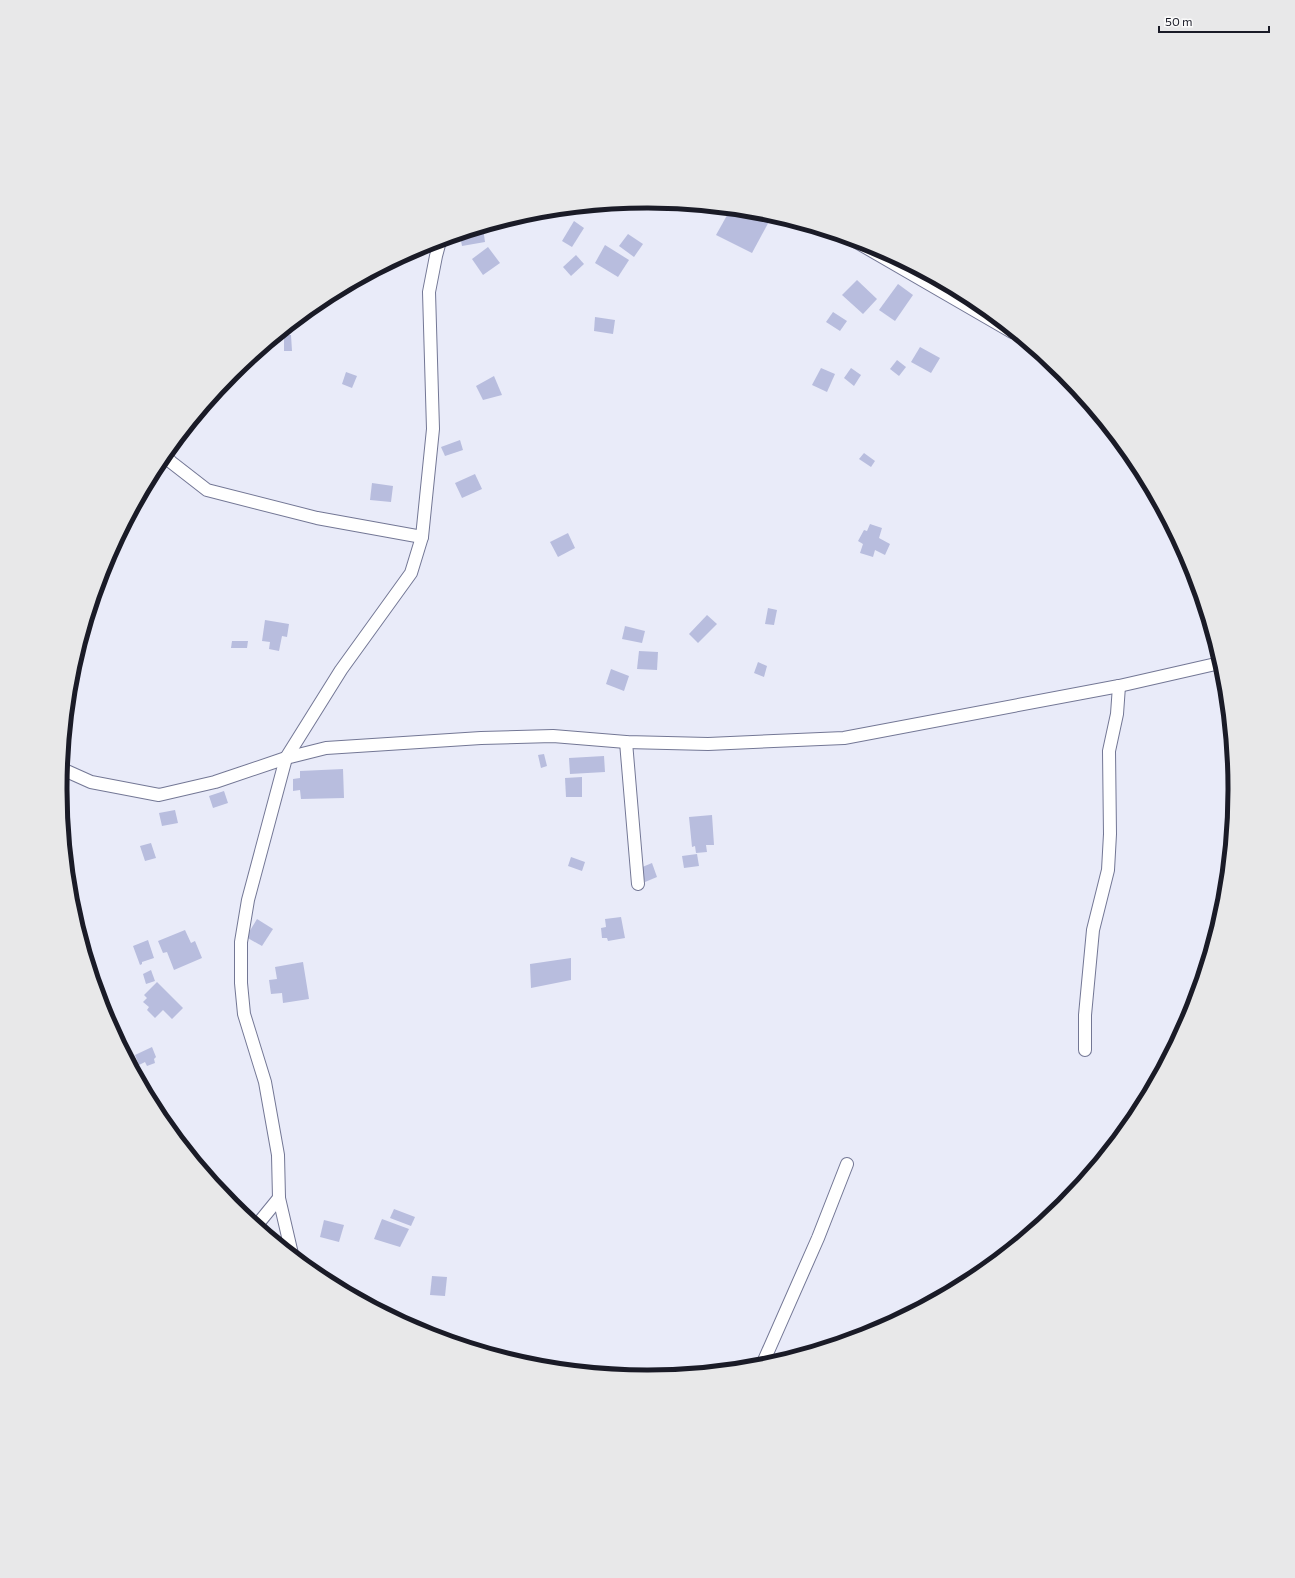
<svg xmlns="http://www.w3.org/2000/svg" width="1295" height="1578" viewBox="0 0 1295 1578" font-family="Commissioner,sans-serif">
<style>
.building{fill:#b8bdde}
.lines{fill:none;stroke-linecap:round;stroke-linejoin:round}
.street-casing{stroke:#737795;stroke-width:14}
.street{stroke:#fff;stroke-width:12}
.rim{fill:none;stroke:#1a1b27;stroke-width:5}
</style>
<rect width="100%" height="100%" fill="#e9ebf9"/>
<g class="building">
<polygon points="730,210 762,213 772,216 752,253 716,235"/>
<polygon points="574,221 584,228 572,247 562,241"/>
<polygon points="483,228 485,242 462,246 460,235"/>
<polygon points="628,234 643,244 634,257 619,246"/>
<polygon points="605,245 629,260 618,277 595,263"/>
<polygon points="488,247 500,263 483,275 472,259"/>
<polygon points="576,255 584,264 571,276 563,267"/>
<polygon points="857,280 877,299 863,314 842,295"/>
<polygon points="898,284 913,295 895,321 879,310"/>
<polygon points="833,312 847,321 840,331 826,322"/>
<polygon points="595,317 615,320 613,334 594,331"/>
<polygon points="284,335 291,335 292,351 284,351"/>
<polygon points="920,347 940,358 931,373 911,362"/>
<polygon points="897,360 906,367 899,376 890,369"/>
<polygon points="821,368 835,374 827,392 812,385"/>
<polygon points="851,368 861,375 854,386 844,378"/>
<polygon points="346,372 357,376 352,388 342,384"/>
<polygon points="494,376 502,395 483,400 476,386"/>
<polygon points="460,440 463,450 445,456 441,447"/>
<polygon points="864,453 875,461 871,467 859,459"/>
<polygon points="475,474 482,489 462,498 455,483"/>
<polygon points="372,483 393,486 391,502 370,500"/>
<polygon points="870,524 882,528 879,538 890,544 885,555 875,550 873,557 860,553 863,544 858,541 864,530 867,531"/>
<polygon points="568,533 575,548 558,557 550,542"/>
<polygon points="768,608 777,610 774,625 765,624"/>
<polygon points="707,615 717,624 698,643 689,634"/>
<polygon points="265,620 289,624 287,637 282,636 279,651 269,649 270,642 262,641"/>
<polygon points="625,626 645,631 642,643 622,639"/>
<polygon points="232,641 248,641 247,648 231,648"/>
<polygon points="639,651 658,652 657,670 637,669"/>
<polygon points="758,662 767,666 764,677 754,673"/>
<polygon points="611,669 629,676 624,691 606,684"/>
<polygon points="544,754 547,766 541,768 538,755"/>
<polygon points="604,756 605,772 570,774 569,758"/>
<polygon points="343,769 344,798 301,799 300,790 293,791 293,779 300,778 300,771"/>
<polygon points="582,777 582,797 566,797 565,778"/>
<polygon points="224,791 228,803 213,808 209,796"/>
<polygon points="175,810 178,823 162,826 159,813"/>
<polygon points="712,815 714,845 706,845 707,852 696,853 695,846 692,847 689,817"/>
<polygon points="151,843 156,858 145,861 140,846"/>
<polygon points="697,854 699,866 684,868 682,856"/>
<polygon points="571,857 585,862 582,871 568,866"/>
<polygon points="652,863 657,877 645,882 640,868"/>
<polygon points="621,917 625,938 608,941 607,938 602,938 601,928 606,927 605,919"/>
<polygon points="257,919 273,929 262,946 246,937"/>
<polygon points="185,930 191,943 195,941 202,958 174,970 167,952 163,953 158,941"/>
<polygon points="148,940 154,958 142,962 142,964 140,965 133,946"/>
<polygon points="571,958 571,980 531,988 530,964"/>
<polygon points="303,962 309,999 283,1003 282,993 271,994 269,980 277,979 275,967"/>
<polygon points="151,970 155,981 146,984 143,974"/>
<polygon points="157,982 183,1008 172,1019 163,1010 155,1018 147,1010 149,1007 143,1002 147,998 144,995"/>
<polygon points="152,1047 156,1057 154,1059 155,1063 147,1066 145,1062 139,1065 135,1055"/>
<polygon points="394,1209 415,1217 411,1226 390,1218"/>
<polygon points="382,1219 409,1229 400,1247 374,1239"/>
<polygon points="324,1220 344,1225 339,1242 320,1237"/>
<polygon points="432,1276 447,1277 445,1296 430,1295"/>
</g>
<g class="lines">
<g class="street-casing">
<g id="street">
<polyline points="853,240 1012,332"/>
<polyline points="165,455 171,462 207,490 317,518 422,537"/>
<polyline points="626,742 638,884"/>
<polyline points="62,769 91,782 159,795 215,782 286,758 326,748 481,738 553,736 626,742 708,744 844,738 1119,686 1220,663"/>
<polyline points="1085,1050 1085,1015 1093,930 1108,870 1110,834 1109,751 1117,714 1119,686"/>
<polyline points="257,1225 279,1198"/>
<polyline points="292,1254 279,1198 278,1155 265,1082 244,1014 241,983 241,942 248,900 286,758 341,670 411,573 422,537 433,429 429,292 436,256 440,241"/>
<polyline points="762,1365 818,1238 847,1164"/>
</g>
</g>
<use href="#street" class="street"/>
</g>
<path d="M0 0H1295V1578H0ZM647 208H648A580 580 0 0 1 1228 788V790A580 580 0 0 1 648 1370H647A580 580 0 0 1 67 790V788A580 580 0 0 1 647 208Z" fill="#e8e8e9" fill-rule="evenodd"/>
<path class="rim" d="M647 208H648A580 580 0 0 1 1228 788V790A580 580 0 0 1 648 1370H647A580 580 0 0 1 67 790V788A580 580 0 0 1 647 208Z"/>
<path d="M1159 26v6h110v-6" fill="none" stroke="#1a1b27" stroke-width="2"/>
<text x="1165" y="26" font-size="12" fill="#1a1b27" stroke="#fafafa" stroke-width="3" paint-order="stroke">50 m</text>
</svg>
